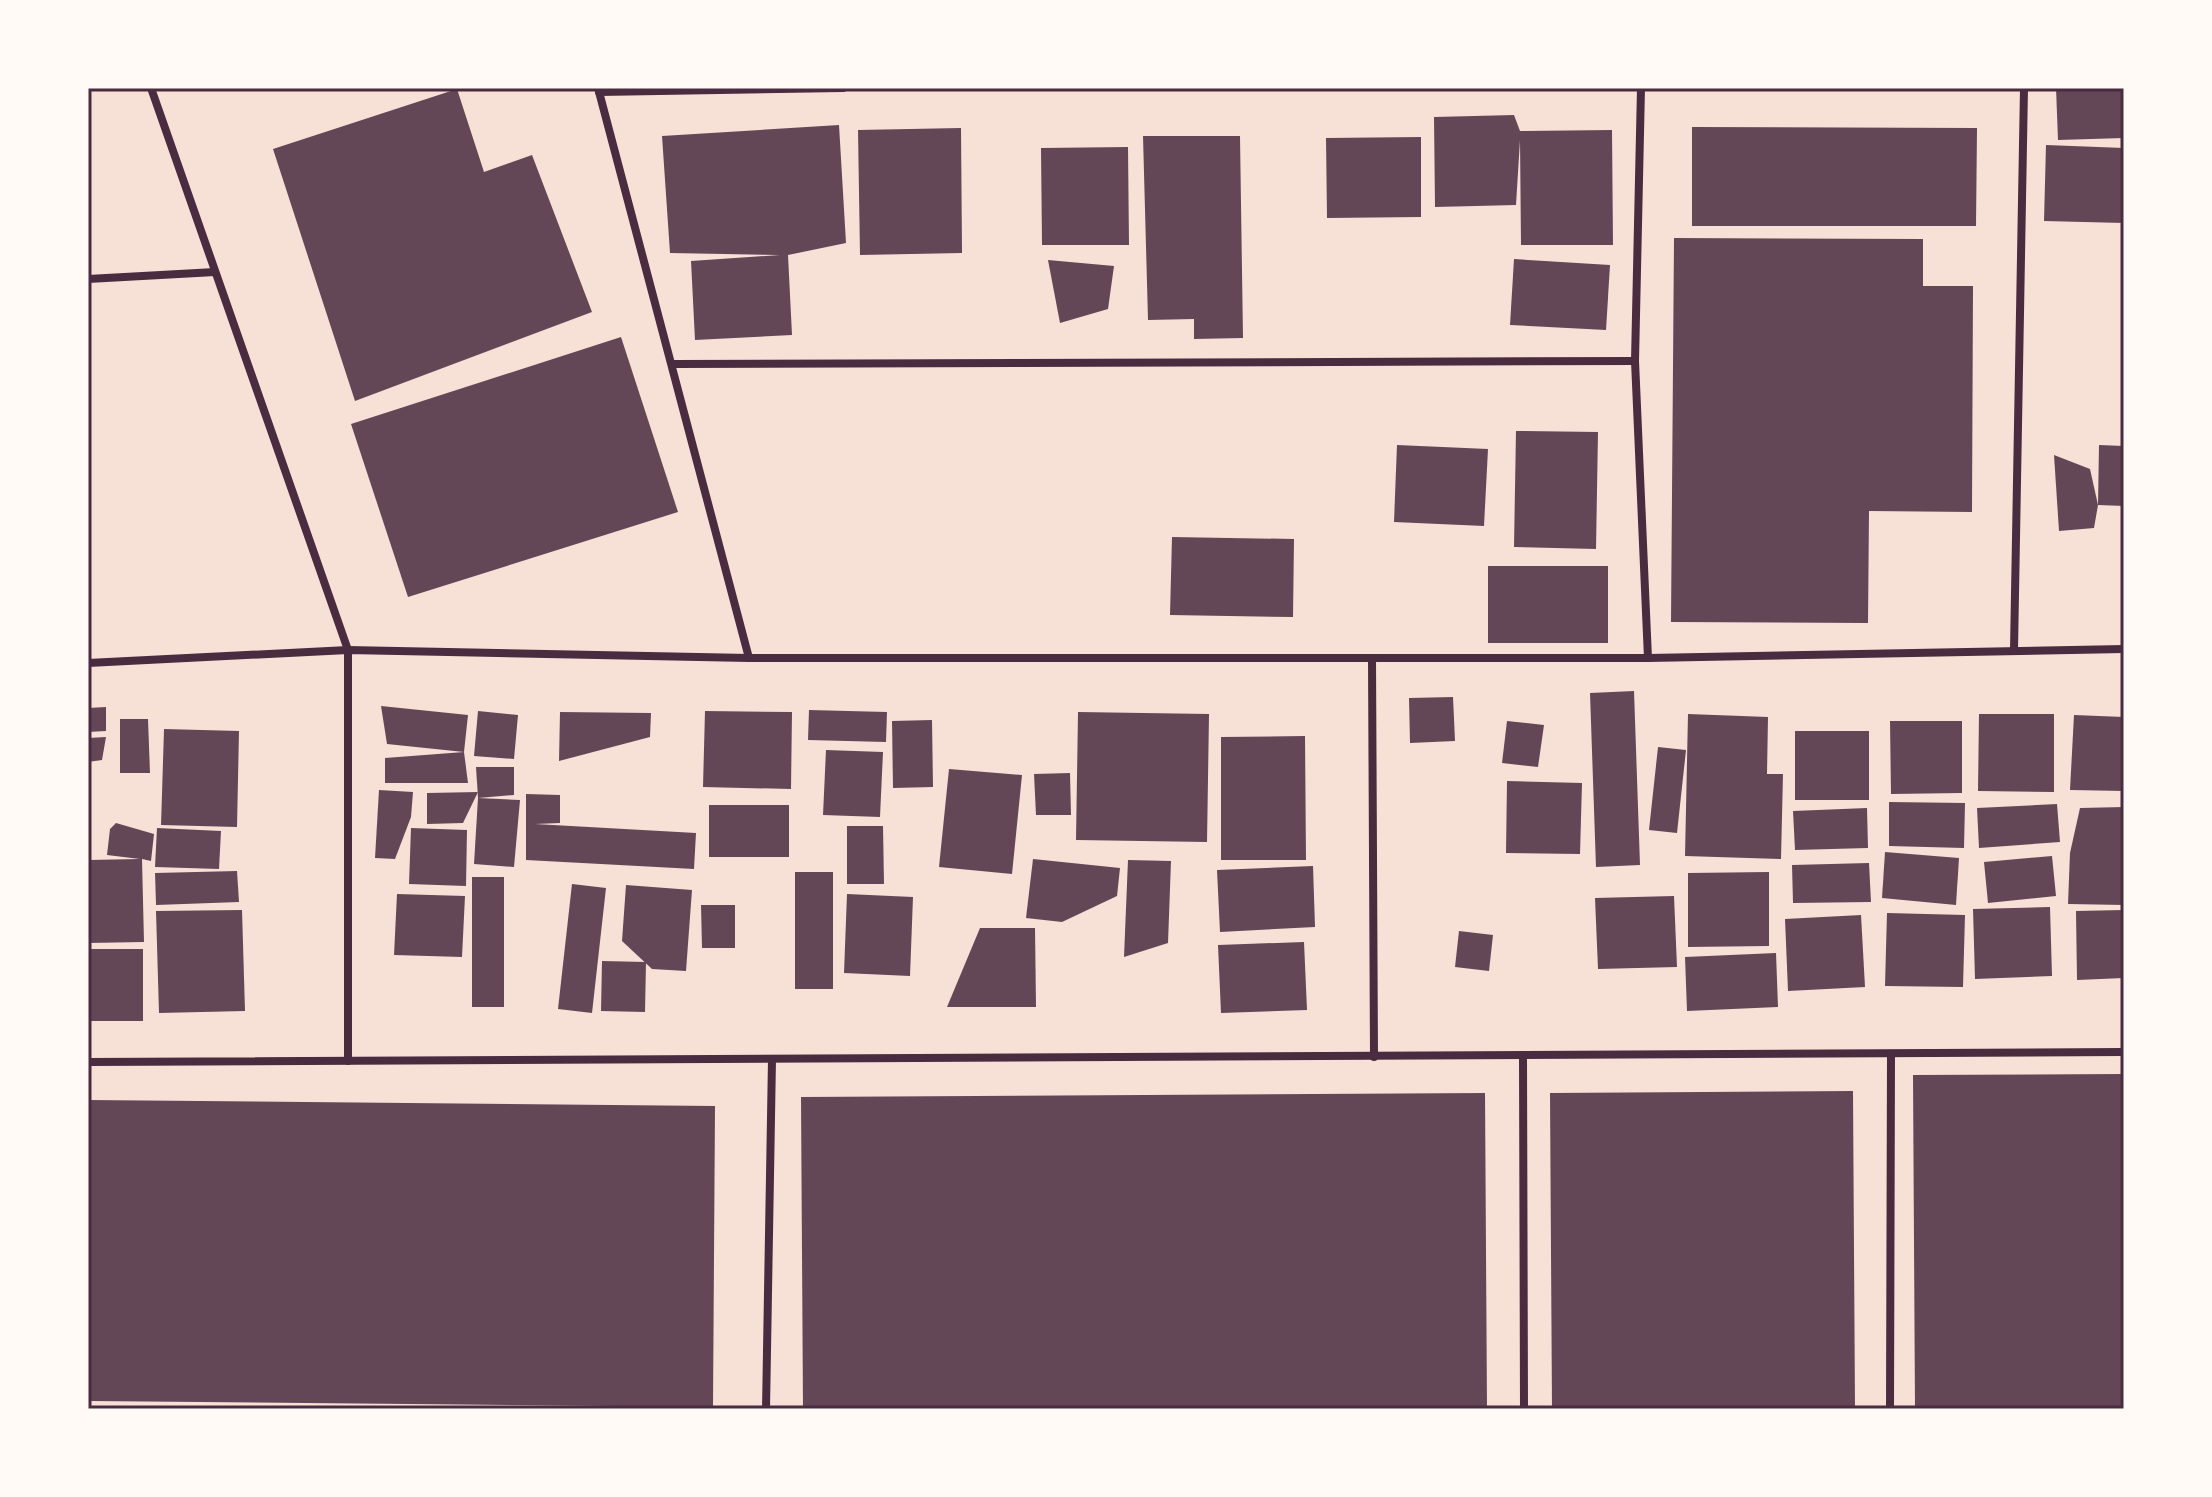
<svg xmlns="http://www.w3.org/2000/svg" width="2212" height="1497" viewBox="0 0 2212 1497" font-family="'PT Serif',serif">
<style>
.building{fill:#644757}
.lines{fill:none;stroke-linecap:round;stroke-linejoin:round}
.minor{stroke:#4a2c40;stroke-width:8}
.neatline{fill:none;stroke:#4a2c40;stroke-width:3}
</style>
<rect width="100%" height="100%" fill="#f7e1d7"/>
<g class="building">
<polygon points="2056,88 2124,88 2124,138 2058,140"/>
<polygon points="457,89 484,172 532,155 592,312 355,401 273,149"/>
<polygon points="1514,115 1520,131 1612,130 1613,245 1521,245 1520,140 1516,205 1435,207 1434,117"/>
<polygon points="839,125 846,243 788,255 792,335 695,340 691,261 780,255 670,253 662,136"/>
<polygon points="1692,127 1977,128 1976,226 1692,226"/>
<polygon points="961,128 962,253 860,255 858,130"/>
<polygon points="1143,136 1240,136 1243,338 1194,339 1194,319 1148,320"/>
<polygon points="1421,137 1421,217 1327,218 1326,138"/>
<polygon points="2046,145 2124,148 2124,223 2044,221"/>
<polygon points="1128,147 1129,245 1042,245 1041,148"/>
<polygon points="1674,238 1923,239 1923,286 1973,286 1972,512 1869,511 1868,623 1671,622"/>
<polygon points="1514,259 1610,265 1606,330 1510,325"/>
<polygon points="1048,260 1114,266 1108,309 1060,323"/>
<polygon points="621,337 678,512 408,597 351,424"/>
<polygon points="1516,431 1598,432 1596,549 1514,547"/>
<polygon points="1397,445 1488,449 1484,526 1394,522"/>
<polygon points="2099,445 2124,446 2124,506 2098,505"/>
<polygon points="2054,455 2090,469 2098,505 2094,528 2059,531"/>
<polygon points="1172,537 1294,539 1293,617 1170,615"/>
<rect x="1488" y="566" width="120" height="77"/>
<polygon points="1634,691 1640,865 1596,867 1590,693"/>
<polygon points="1453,697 1455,741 1410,743 1409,698"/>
<polygon points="381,706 468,715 464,752 387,744"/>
<polygon points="106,707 106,731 88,732 88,708"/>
<polygon points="809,710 887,712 886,742 808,740"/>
<polygon points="478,711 518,715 514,759 474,756"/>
<polygon points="705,711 792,712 791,789 703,787"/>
<polygon points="560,712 651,713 650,737 559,761"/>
<polygon points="1078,712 1209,714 1207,842 1076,840"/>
<polygon points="1688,714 1768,717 1767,774 1783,774 1781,859 1685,856"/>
<polygon points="1979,714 2054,714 2054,792 1978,791"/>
<polygon points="2074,715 2124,717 2124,791 2070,790"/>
<polygon points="120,719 148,719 150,773 120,773"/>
<polygon points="932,720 933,787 893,788 892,721"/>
<polygon points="1507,721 1544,725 1538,767 1502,763"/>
<polygon points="1890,721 1962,721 1962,793 1891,794"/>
<polygon points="164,729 239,731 237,827 161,825"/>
<rect x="1795" y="731" width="74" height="69"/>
<polygon points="1305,736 1306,860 1221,860 1221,737"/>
<polygon points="106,737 102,760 88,762 88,738"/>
<polygon points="1658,747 1686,750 1677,833 1649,830"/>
<polygon points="826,750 883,752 880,817 823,815"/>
<polygon points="464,752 468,783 385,783 385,758"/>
<polygon points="476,767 514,767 514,795 478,798"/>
<polygon points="949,769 1022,775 1012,874 939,867"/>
<polygon points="1070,773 1071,815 1036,815 1034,774"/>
<polygon points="1507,781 1582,783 1580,854 1506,853"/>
<polygon points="379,790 413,792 411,817 395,859 375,858"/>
<polygon points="478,792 463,823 427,824 427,793"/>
<polygon points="526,794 560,795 560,823 535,824 696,833 694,869 526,860"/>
<polygon points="478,798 520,800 514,867 474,864"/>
<polygon points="1889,802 1965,803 1964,848 1889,846"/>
<polygon points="2057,804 2060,842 1979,848 1977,808"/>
<rect x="709" y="805" width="80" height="52"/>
<polygon points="2124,807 2124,905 2068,904 2070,853 2080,808"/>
<polygon points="1867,808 1868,848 1795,850 1793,811"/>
<polygon points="116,823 154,834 151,861 142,859 144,942 88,943 88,860 140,859 107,855 110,829"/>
<polygon points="847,826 883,826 884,884 847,884"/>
<polygon points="157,828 221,831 219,869 155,867"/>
<polygon points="411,828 467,830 466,886 409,884"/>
<polygon points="1885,852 1959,858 1956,905 1882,898"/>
<polygon points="2052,856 2056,896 1988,903 1984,862"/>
<polygon points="1033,859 1120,868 1117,896 1062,922 1026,918"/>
<polygon points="1128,860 1171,861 1168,943 1124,957"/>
<polygon points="1869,863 1871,902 1793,903 1792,865"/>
<polygon points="1313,866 1315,927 1220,932 1217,870"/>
<polygon points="237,871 239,902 156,905 155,873"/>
<rect x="795" y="872" width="38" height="117"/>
<polygon points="1769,872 1769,946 1688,947 1688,873"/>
<rect x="472" y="877" width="32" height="130"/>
<polygon points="572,884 606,888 592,1013 558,1009"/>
<polygon points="626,885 692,890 686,971 652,969 622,941"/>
<polygon points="397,894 465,896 462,957 394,955"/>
<polygon points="847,894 913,897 910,976 844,973"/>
<polygon points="1674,896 1677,967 1598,969 1595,898"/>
<polygon points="701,905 735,905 735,948 702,948"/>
<polygon points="2050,907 2052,976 1975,979 1973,909"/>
<polygon points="242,910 245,1011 159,1013 156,911"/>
<polygon points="2124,910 2124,978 2077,980 2076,911"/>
<polygon points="1887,913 1965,915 1963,987 1885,986"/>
<polygon points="1861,915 1865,987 1788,991 1785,919"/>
<polygon points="980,928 1035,928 1036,1007 947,1007"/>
<polygon points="1459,931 1493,935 1489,971 1455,967"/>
<polygon points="1304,942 1307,1010 1221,1013 1218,945"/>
<rect x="88" y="949" width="55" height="72"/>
<polygon points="1776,953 1778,1007 1687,1011 1685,957"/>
<polygon points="602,961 646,962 645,1012 601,1011"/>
<polygon points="2124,1074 2124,1409 1915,1409 1913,1075"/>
<polygon points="1853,1091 1855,1409 1552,1409 1550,1093"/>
<polygon points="1485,1093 1487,1409 803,1409 801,1097"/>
<polygon points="88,1100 715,1106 713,1407 88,1401"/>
</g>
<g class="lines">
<g class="minor">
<polyline points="151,88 348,650 348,1061"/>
<polyline points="598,88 749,658"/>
<polyline points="1641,88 1635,361 1648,658"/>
<polyline points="599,92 843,88"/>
<polyline points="88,279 215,272"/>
<polyline points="674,364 1635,361"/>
<polyline points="2014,650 2024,88"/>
<polyline points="1372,658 1374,1057"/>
<polyline points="88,663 348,650 749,658 1648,658 2124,649"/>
<polyline points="1523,1057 1524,1409"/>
<polyline points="88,1062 2124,1052"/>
<polyline points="766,1409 772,1059"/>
<polyline points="1890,1409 1891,1054"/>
</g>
</g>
<rect width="2212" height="1497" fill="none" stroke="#fffaf5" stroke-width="180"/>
<rect x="90" y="90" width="2032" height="1317" class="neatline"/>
</svg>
